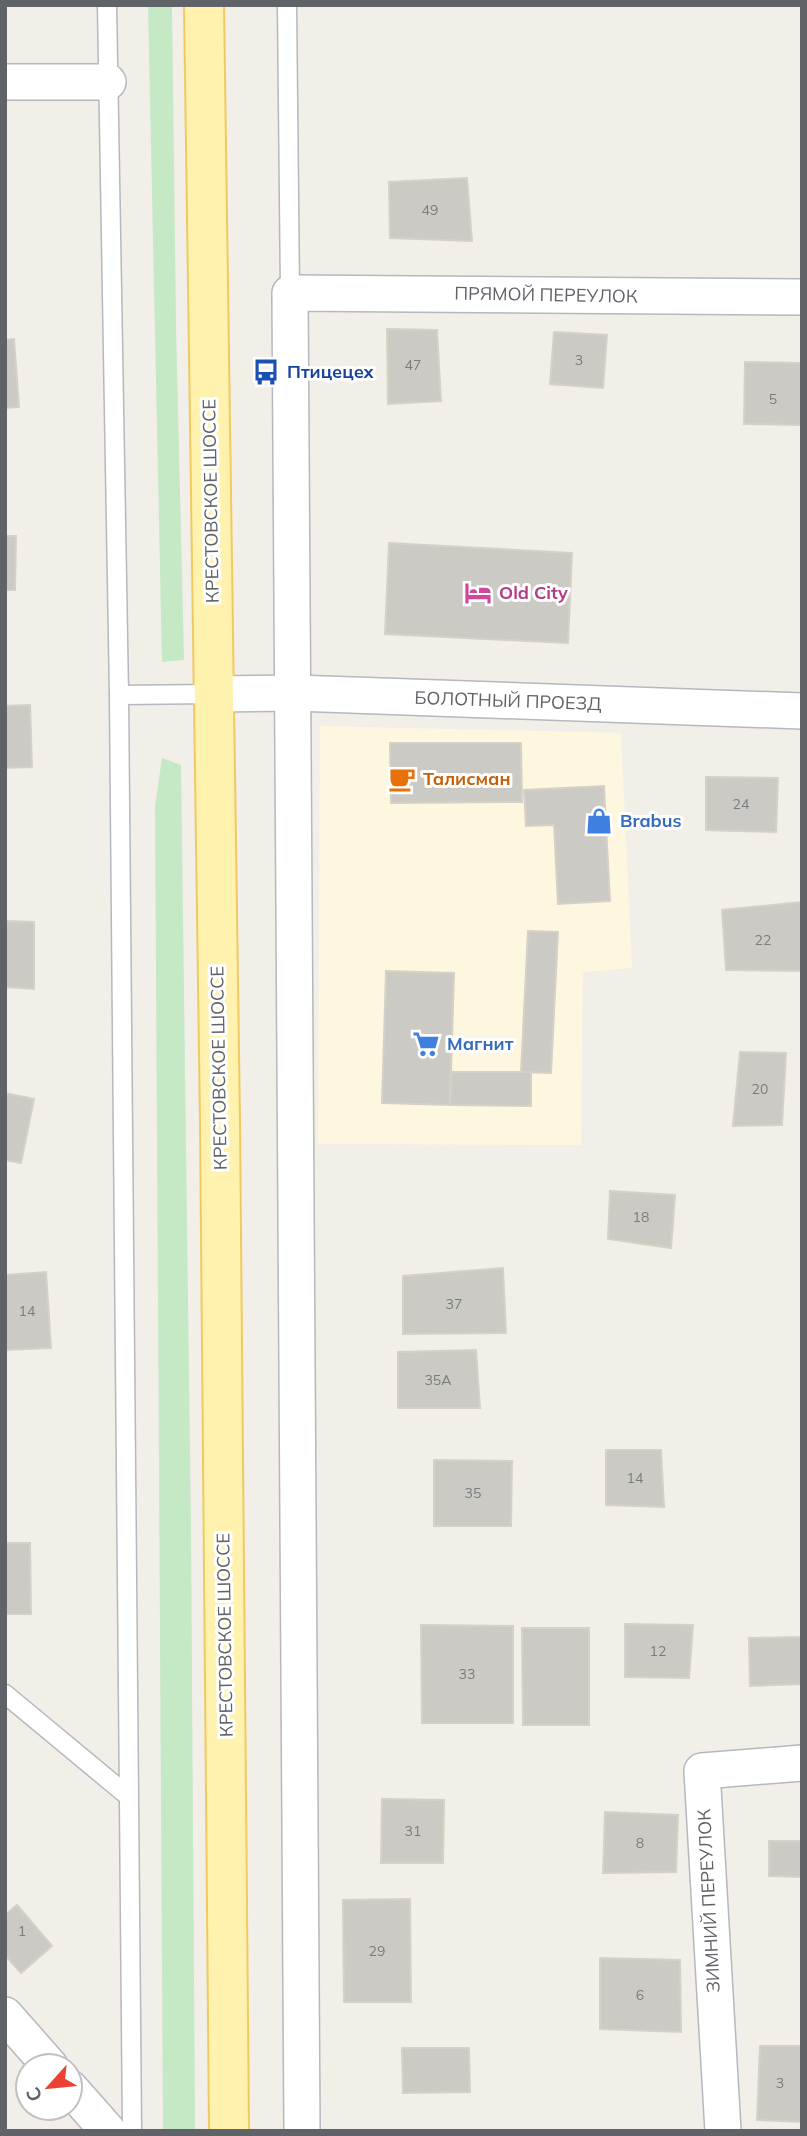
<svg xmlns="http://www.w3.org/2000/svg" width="807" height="2136" viewBox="0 0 807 2136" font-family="Mulish,sans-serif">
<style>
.commercial{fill:#fef7e0}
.green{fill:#c5e8c5}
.building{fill:#cccac5;stroke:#d6d1c6;stroke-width:2}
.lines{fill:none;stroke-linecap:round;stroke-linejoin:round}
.lane-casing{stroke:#b5b8bc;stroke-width:21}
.street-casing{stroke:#b5b8bc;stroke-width:38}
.primary-casing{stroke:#f2c960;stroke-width:42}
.lane{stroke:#fff;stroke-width:18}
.street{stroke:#fff;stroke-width:35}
.primary{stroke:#fff2af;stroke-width:38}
.labels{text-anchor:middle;stroke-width:6;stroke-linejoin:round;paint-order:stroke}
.number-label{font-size:14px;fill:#7a7d7f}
.street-label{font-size:18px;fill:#5f6368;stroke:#fff}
.transit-label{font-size:18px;font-weight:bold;fill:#164399;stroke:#fff;text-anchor:start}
.hotel-label{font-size:18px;font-weight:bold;fill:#b23c85;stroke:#fff;text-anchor:start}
.food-label{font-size:18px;font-weight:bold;fill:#c56008;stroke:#fff;text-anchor:start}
.shop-label{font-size:18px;font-weight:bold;fill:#366cbe;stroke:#fff;text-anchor:start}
</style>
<rect width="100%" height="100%" fill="#f1efe8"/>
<polygon class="commercial" points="320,726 621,733 632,968 583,972 581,1145 318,1144"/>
<g class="green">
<polygon points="148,5 172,5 176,326 184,660 162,662"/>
<polygon points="162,758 181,765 191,1529 195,2131 163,2131 155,807"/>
</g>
<g class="building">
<polygon points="467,178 472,241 390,238 389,182"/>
<polygon points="387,329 437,330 441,401 388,404"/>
<polygon points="554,332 607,335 603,388 550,384"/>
<polygon points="14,339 19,407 5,408 5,340"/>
<polygon points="745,362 802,363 801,425 744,424"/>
<polygon points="5,536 16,536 15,590 5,590"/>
<polygon points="389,543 572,553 568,643 385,634"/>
<polygon points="30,705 32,767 5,768 5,706"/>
<polygon points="390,743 521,743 522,802 391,803"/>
<polygon points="706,777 778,778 776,832 706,830"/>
<polygon points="604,786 610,901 558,904 554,825 526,826 524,790"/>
<polygon points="802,902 802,971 726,970 722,910"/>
<polygon points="5,921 34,922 34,989 5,987"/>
<polygon points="528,931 558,932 551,1073 521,1072"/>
<polygon points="386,971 454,973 450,1105 382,1103"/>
<polygon points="740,1052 786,1053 782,1125 733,1126"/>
<polygon points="451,1072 531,1072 531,1106 450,1105"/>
<polygon points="5,1093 34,1099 21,1163 5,1160"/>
<polygon points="610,1191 675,1195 671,1248 608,1239"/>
<polygon points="503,1268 506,1333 403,1334 403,1276"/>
<polygon points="46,1272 51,1348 5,1350 5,1275"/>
<polygon points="476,1350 480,1408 398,1408 398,1352"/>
<polygon points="606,1450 661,1450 664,1507 606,1505"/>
<polygon points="434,1460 512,1461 511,1526 434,1526"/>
<polygon points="5,1543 30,1543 31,1614 5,1614"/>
<polygon points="625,1624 693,1625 689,1678 625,1677"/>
<polygon points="421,1625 513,1626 513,1723 422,1723"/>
<polygon points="522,1628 589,1628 589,1725 523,1725"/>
<polygon points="802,1637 802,1684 750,1686 749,1638"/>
<polygon points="382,1799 444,1800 443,1863 381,1863"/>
<polygon points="605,1812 678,1815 676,1872 603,1873"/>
<polygon points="769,1841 802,1841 802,1877 769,1876"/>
<polygon points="410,1899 411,2002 344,2002 343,1900"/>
<polygon points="17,1905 52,1946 21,1973 5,1955 5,1915"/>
<polygon points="600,1958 680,1960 681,2032 600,2029"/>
<polygon points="760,2046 802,2046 802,2122 757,2120"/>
<polygon points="402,2048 469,2048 470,2092 403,2093"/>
</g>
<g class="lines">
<g class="lane-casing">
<g id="lane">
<polyline points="107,5 119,695 132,2131"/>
<polyline points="287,5 290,293"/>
<polyline points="119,695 213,694"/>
<polyline points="5,1694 128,1796"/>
</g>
</g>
<g class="street-casing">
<g id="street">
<polyline points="5,82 108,82"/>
<polyline points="213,694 295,693 802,711"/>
<polyline points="5,2015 50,2066"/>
<polyline points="70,2088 108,2131"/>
<polyline points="302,2131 290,293 802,297"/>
<polyline points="723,2131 702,1771 802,1763"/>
</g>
</g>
<g class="primary-casing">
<polyline id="primary" points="204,5 220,1122 229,2131"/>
</g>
<use href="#lane" class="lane"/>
<use href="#street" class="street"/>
<use href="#primary" class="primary"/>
</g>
<defs>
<g id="bus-bare" transform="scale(2.1)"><path d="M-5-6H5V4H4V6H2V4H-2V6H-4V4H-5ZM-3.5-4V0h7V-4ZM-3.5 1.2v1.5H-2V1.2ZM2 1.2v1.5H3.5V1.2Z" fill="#1a4fb4" stroke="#fff" stroke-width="2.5" paint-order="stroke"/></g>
<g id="hotel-bare" transform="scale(2.1)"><path d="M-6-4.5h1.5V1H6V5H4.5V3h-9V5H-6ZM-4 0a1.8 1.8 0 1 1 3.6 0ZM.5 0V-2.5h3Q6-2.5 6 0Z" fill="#d1479c" stroke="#fff" stroke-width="2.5" paint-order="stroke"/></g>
<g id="cafe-bare" transform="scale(2.1)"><path d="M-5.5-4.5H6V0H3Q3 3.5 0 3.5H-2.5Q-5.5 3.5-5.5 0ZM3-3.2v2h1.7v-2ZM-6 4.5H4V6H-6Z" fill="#e8710a" stroke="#fff" stroke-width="2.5" paint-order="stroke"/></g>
<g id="shop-bare" transform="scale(2.1)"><path d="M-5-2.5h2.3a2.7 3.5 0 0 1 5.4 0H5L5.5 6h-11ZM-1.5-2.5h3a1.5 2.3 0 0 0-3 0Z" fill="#3f7fe0" stroke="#fff" stroke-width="2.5" paint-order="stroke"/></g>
<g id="supermarket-bare" transform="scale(2.1)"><path d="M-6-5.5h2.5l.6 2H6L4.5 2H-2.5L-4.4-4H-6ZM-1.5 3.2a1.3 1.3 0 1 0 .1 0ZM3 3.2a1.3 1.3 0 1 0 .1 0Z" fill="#3f7fe0" stroke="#fff" stroke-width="2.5" paint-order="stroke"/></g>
</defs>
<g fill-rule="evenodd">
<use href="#bus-bare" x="266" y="372"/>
<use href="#hotel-bare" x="478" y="593"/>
<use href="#cafe-bare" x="402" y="779"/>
<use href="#shop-bare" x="599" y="821"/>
<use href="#supermarket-bare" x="426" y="1044"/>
</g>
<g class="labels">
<g class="number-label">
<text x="430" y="215">49</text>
<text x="579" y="365">3</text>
<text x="413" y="370">47</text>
<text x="773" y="404">5</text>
<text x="741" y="809">24</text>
<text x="763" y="945">22</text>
<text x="760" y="1094">20</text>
<text x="641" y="1222">18</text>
<text x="454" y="1309">37</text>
<text x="27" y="1316">14</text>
<text x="438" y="1385">35А</text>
<text x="635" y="1483">14</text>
<text x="473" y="1498">35</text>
<text x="658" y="1656">12</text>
<text x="467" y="1679">33</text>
<text x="413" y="1836">31</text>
<text x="640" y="1848">8</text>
<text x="22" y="1936">1</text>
<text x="377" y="1956">29</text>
<text x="640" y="2000">6</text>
<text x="780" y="2088">3</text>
</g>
<g class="street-label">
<text transform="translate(546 295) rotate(1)" y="6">ПРЯМОЙ ПЕРЕУЛОК</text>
<text transform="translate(211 501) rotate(-91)" y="6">КРЕСТОВСКОЕ ШОССЕ</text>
<text transform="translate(508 701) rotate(2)" y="6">БОЛОТНЫЙ ПРОЕЗД</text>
<text transform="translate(219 1068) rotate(-91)" y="6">КРЕСТОВСКОЕ ШОССЕ</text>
<text transform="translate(225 1635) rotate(-91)" y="6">КРЕСТОВСКОЕ ШОССЕ</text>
<text transform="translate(709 1901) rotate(-93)" y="6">ЗИМНИЙ ПЕРЕУЛОК</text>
</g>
<g class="transit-label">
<text x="287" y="378">Птицецех</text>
</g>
<g class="hotel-label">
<text x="499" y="599">Old City</text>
</g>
<g class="food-label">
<text x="423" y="785">Талисман</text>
</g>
<g class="shop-label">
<text x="620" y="827">Brabus</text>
<text x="447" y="1050">Магнит</text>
</g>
</g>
<rect width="807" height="2136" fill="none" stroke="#5f6368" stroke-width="14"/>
<g transform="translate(49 2087) rotate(243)"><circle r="33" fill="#ffffff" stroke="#bfc1c3" stroke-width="2"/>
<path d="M0-5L12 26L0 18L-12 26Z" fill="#ea4335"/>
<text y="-10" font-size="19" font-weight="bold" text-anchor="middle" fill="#5f6368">С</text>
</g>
</svg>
